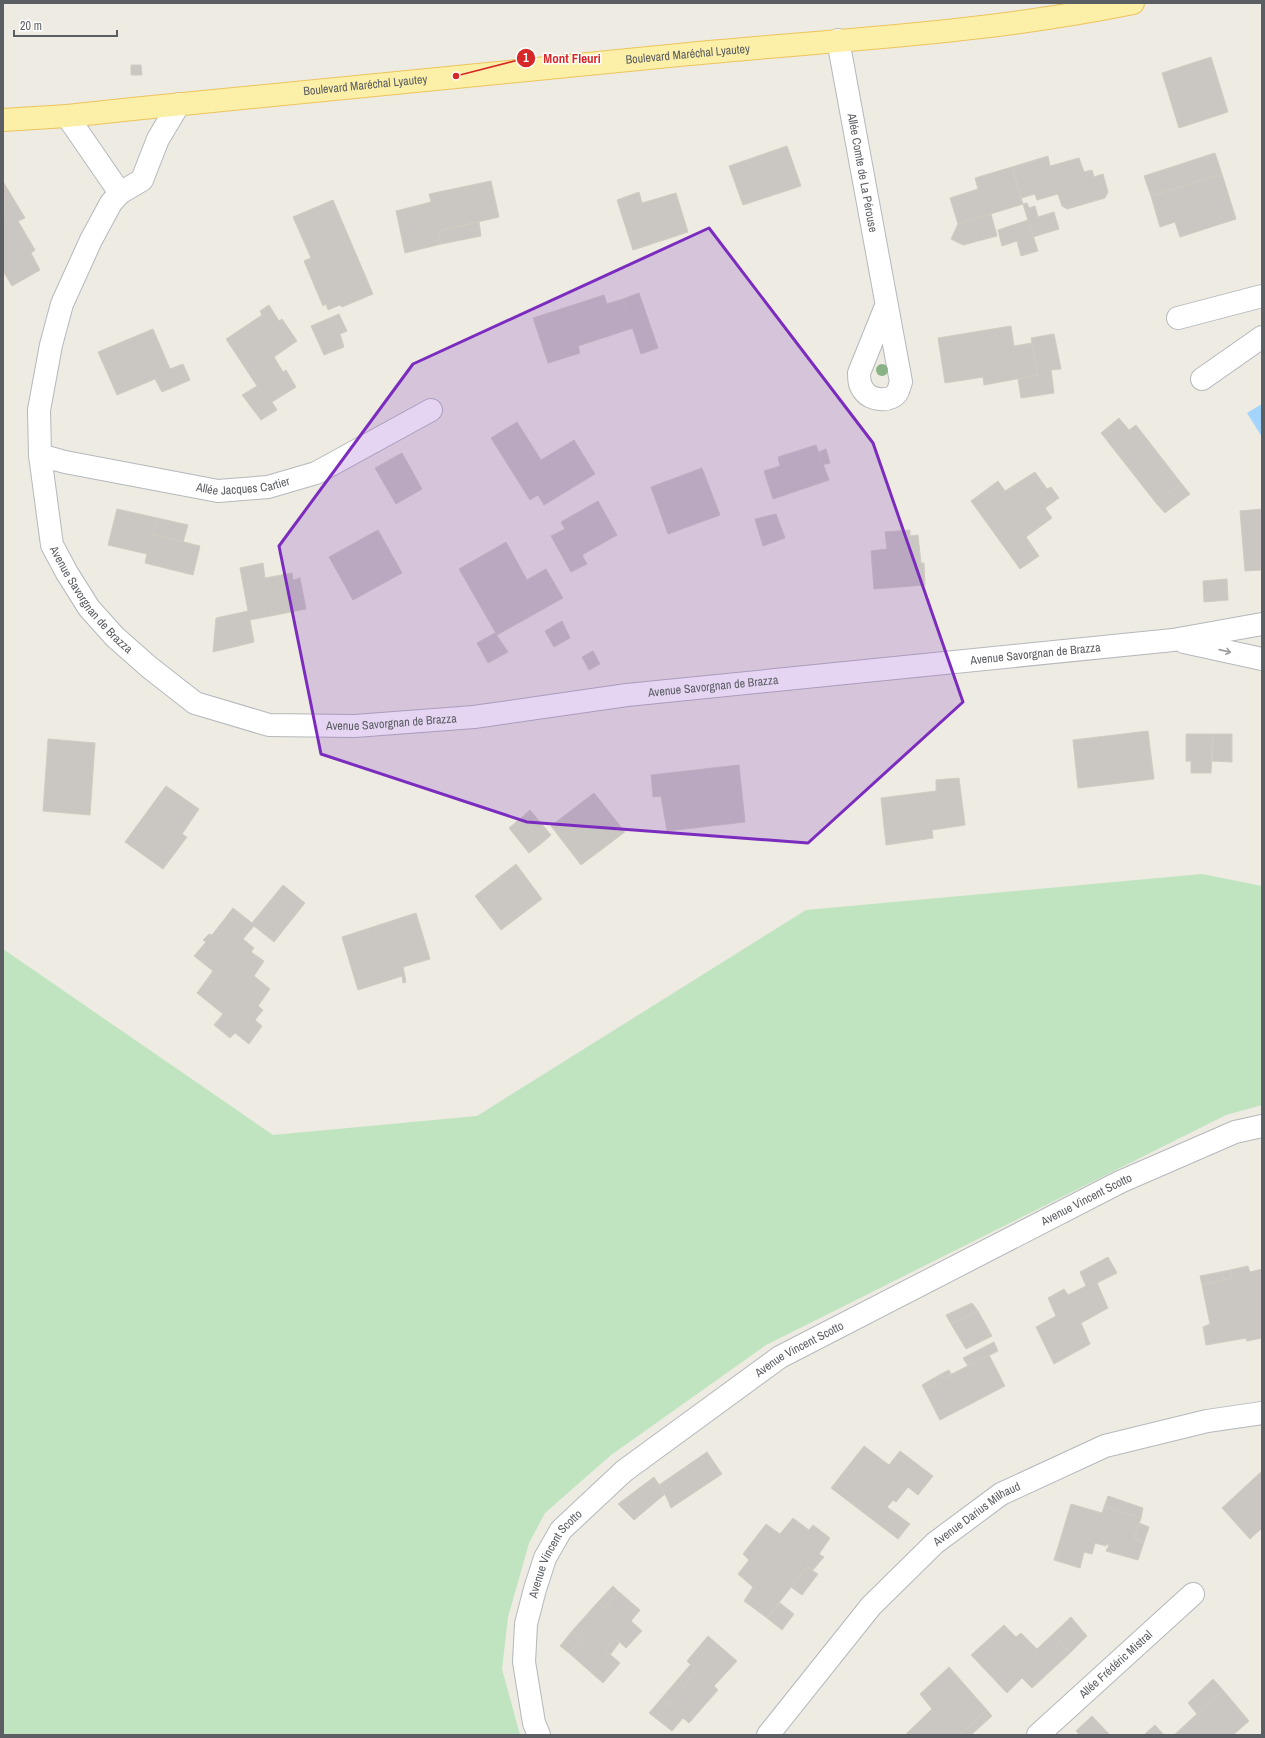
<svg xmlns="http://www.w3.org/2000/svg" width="1265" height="1738" viewBox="0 0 1265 1738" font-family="'Archivo Narrow',sans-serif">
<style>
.green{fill:#bfe4bf}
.water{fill:#a3d5fc}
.building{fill:#cac7c2;stroke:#d1ccc1}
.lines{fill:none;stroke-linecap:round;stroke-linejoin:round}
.minor-casing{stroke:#b5b8bc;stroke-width:24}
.major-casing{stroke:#ecc45c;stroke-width:24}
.minor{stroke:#fff;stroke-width:22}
.major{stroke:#fcefa8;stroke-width:22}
.tree{fill:#89b387}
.oneway{stroke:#9d9ea1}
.marked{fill:#7b2cbf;fill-opacity:0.2;stroke:#7b2cbf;stroke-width:3;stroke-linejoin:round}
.labels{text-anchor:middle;stroke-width:3;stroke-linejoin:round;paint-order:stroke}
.street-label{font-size:12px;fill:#5b5e63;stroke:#fff}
.leader{fill:none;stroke:#d62828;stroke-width:1.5}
.callout-dot{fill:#d62828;stroke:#fff;stroke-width:1.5}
.mark-label{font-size:12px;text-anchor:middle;font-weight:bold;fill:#fff}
.callout-label{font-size:13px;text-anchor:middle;font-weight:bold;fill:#d62828;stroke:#fff;stroke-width:3;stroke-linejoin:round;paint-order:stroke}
</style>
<rect width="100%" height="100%" fill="#edebe2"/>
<polygon class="green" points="1202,874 1262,886 1262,1105 1226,1115 766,1345 611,1455 545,1513 529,1543 508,1617 502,1669 520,1735 3,1735 3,949 273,1135 477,1116 806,910"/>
<polygon class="water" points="1262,404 1262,437 1247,413"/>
<g class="building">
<polygon points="1211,57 1228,112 1179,128 1162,73"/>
<polygon points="131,65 141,65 142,75 131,75"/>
<polygon points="787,146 801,186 743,205 729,166"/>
<polygon points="1215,153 1222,174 1151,196 1144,176"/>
<polygon points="1048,156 1050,166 1079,158 1084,172 1092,170 1094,177 1103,174 1108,192 1105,198 1067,209 1062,206 1058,194 1037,200 1035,194 1021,198 1012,167"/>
<polygon points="1012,167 1023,204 958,224 950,198 978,189 975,178"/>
<polygon points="1222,174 1236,219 1180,237 1175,222 1160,227 1151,196"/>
<polygon points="491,181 499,217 438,231 441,244 405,253 396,211 431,202 429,194"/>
<polygon points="4,183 25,218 18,221 35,250 31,253 40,270 12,286 3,271"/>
<polygon points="639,192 642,203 676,193 688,232 633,250 617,200"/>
<polygon points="333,200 373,294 342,307 340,305 328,310 326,304 323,306 304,261 311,258 293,217"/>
<polygon points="1027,203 1029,208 1035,206 1038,217 1054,212 1059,229 1033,237 1023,204"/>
<polygon points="991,214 997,236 963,245 951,239 958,224"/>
<polygon points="1028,220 1038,251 1021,256 1017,241 1002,246 998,230"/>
<polygon points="479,222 481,236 441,244 438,231"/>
<polygon points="639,293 658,348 641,354 623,299"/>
<polygon points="604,295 607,304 623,299 633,328 578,346 580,353 548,363 533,318"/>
<polygon points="269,305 279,321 282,319 297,341 274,357 283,372 286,370 296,387 272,402 277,410 261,420 242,395 257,386 226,339 262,315 260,311"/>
<polygon points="339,314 347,331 340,334 344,347 324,355 311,326"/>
<polygon points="1011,326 1014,346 1032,343 1038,375 984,385 983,377 945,383 938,338"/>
<polygon points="153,329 170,369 183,364 190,380 162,392 155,379 117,395 98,352"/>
<polygon points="1054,334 1061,369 1051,370 1054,393 1021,398 1018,379 1038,375 1031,338"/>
<polygon points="1119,418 1129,430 1136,425 1181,483 1156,503 1101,433"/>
<polygon points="517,422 541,460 574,440 595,474 544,505 538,495 530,500 491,438"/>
<polygon points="816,445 829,480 773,499 764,471 780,466 778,457"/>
<polygon points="826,449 830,463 822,465 819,452"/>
<polygon points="402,453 422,489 396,504 375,468"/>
<polygon points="702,468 720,515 668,534 651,487"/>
<polygon points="1035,472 1047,489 1051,487 1059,498 1045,508 1052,518 1026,537 1039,556 1020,569 971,501 998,481 1005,491"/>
<polygon points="1181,483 1190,494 1165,513 1156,503"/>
<polygon points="598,501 617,535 582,555 587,564 571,572 551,536 565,529 561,522"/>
<polygon points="117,509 157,518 152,534 200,546 193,575 145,563 147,554 108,545"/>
<polygon points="1262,509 1262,570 1245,571 1240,511"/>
<polygon points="776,514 785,538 763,546 755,519"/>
<polygon points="157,518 188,525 183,542 152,534"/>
<polygon points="378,530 402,573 353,600 329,557"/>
<polygon points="910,530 910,536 918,535 921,563 924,563 925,585 874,589 871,551 887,549 885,532"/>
<polygon points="506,542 527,580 546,569 563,598 497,635 459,569"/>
<polygon points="263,563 265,578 292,573 293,580 300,578 306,609 250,620 254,642 213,652 216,618 248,611 240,568"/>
<polygon points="1227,579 1228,600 1204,602 1203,581"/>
<polygon points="562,621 570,638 554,647 545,631"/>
<polygon points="495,633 508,652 488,663 477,643"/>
<polygon points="593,651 600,664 589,670 582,657"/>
<polygon points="1148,731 1154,779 1078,788 1073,740"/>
<polygon points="1186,734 1213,734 1211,773 1191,773 1191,761 1186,761"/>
<polygon points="1213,734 1232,734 1232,762 1212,761"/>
<polygon points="48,739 95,743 90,815 43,811"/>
<polygon points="739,765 745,822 667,831 661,796 653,797 651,775"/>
<polygon points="959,778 965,825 932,830 933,838 886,845 881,798 936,791 936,780"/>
<polygon points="166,786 199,809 182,834 187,837 163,869 125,842"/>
<polygon points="594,793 625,832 581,865 551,826"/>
<polygon points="530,810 551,835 542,843 521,818"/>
<polygon points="521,818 542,843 529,853 509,828"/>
<polygon points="516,864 542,899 501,930 475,896"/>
<polygon points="283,885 305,903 274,942 254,926 243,939 254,948 251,952 264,961 254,976 270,989 258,1006 263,1010 255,1020 262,1026 249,1044 235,1033 230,1038 214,1025 223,1014 197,993 213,971 194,956 206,942 203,940 209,934 212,935 233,908 252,923"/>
<polygon points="416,913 430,959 403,967 406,982 403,983 402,976 358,990 342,937"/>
<polygon points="1108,1257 1117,1273 1097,1283 1108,1308 1081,1323 1090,1344 1054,1364 1036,1327 1056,1316 1048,1298 1064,1289 1068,1295 1086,1286 1080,1272"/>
<polygon points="1248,1266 1250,1272 1262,1269 1262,1338 1247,1341 1246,1338 1206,1345 1203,1327 1210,1324 1202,1285 1232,1278 1230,1270"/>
<polygon points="1230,1270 1232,1278 1202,1285 1200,1276"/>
<polygon points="972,1303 978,1311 951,1324 946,1315"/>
<polygon points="978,1311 992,1336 966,1349 951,1324"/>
<polygon points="994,1342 998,1351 968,1366 963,1358"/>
<polygon points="989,1355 1005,1386 940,1420 924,1389 936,1383 934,1378 941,1374 944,1378"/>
<polygon points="949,1370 951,1374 944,1378 941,1374"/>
<polygon points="934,1378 936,1383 924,1389 922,1385"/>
<polygon points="864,1446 889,1465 900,1451 933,1476 918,1495 908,1487 896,1502 893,1500 887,1507 910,1524 898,1539 831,1488"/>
<polygon points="707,1452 722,1474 671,1508 667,1498 659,1485"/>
<polygon points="1262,1471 1262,1528 1250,1539 1222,1508"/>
<polygon points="654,1477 665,1494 634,1520 618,1504"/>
<polygon points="1108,1496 1143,1508 1141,1518 1104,1507"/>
<polygon points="1071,1504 1102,1513 1104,1507 1141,1518 1134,1539 1144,1542 1138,1560 1106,1551 1109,1545 1106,1544 1106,1546 1095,1543 1092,1554 1084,1552 1080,1568 1054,1560"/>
<polygon points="793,1518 809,1530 813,1525 830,1538 819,1554 824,1557 813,1570 807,1567 767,1618 744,1601 753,1587 738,1574 749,1560 743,1554 766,1524 780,1534"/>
<polygon points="1139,1523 1149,1527 1144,1542 1134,1539"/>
<polygon points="807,1567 818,1574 802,1595 791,1587"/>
<polygon points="613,1586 618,1591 605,1608 598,1602"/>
<polygon points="618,1591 640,1610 631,1621 642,1631 626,1648 615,1638 605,1650 620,1663 603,1683 569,1653 582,1639 572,1631 598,1602 605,1608"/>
<polygon points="780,1603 794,1614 782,1630 767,1618"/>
<polygon points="1071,1617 1087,1636 1070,1653 1053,1634"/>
<polygon points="1004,1625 1016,1637 1021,1633 1037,1649 1053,1634 1070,1653 1032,1688 1022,1678 1007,1693 971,1655"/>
<polygon points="572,1631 582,1639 569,1653 560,1646"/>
<polygon points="708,1636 737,1661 714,1686 718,1690 689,1723 683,1718 672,1731 649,1713 661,1699 668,1705 697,1671 687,1661"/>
<polygon points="615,1638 619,1643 610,1655 605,1650"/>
<polygon points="691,1664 697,1671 668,1705 661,1699"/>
<polygon points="949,1667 987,1710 960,1735 907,1735 906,1734 932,1709 920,1694"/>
<polygon points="1213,1679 1223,1690 1197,1714 1188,1703"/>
<polygon points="1223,1690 1249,1721 1233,1735 1174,1735"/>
<polygon points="987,1710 992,1716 971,1735 960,1735"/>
<polygon points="1092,1716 1110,1735 1080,1735 1076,1731"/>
<polygon points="1155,1725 1164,1735 1144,1735 1147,1732"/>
</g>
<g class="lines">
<g class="minor-casing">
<g id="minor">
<path id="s1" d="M838 40 901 382C900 384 899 389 898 391 892 403 871 401 864 391 859 385 859 379 859 373L886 306"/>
<path id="s2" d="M179 104 158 139 142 180 120 193 111 203 91 240 62 304 51 345 39 410 40 455 52 545 67 573 89 608 115 637 149 667 195 703 269 725 355 726 474 717 627 695 1173 640 1262 624"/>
<polyline points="67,116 120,193"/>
<polyline points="1178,318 1262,296"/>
<polyline points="1202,379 1262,337"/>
<path id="s3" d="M40 455 65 462 218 491 268 487 316 473 431 410"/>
<polyline points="1184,642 1262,659"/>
<path id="s4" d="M539 1735 534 1723 524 1662 526 1624 535 1589 545 1558 561 1530 624 1471 780 1357 1120 1182 1235 1132 1262 1126"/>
<path id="s5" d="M768 1735 871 1606 935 1543 1001 1494 1105 1446 1207 1421 1262 1413"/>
<path id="s6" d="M1038 1735 1193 1594"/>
</g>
</g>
<g class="major-casing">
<g id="major">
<path id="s7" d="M3 120 67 116C274 94 481 73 689 54 836 40 987 33 1133 3"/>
</g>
</g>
<use href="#minor" class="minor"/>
<use href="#major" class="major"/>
</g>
<circle class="tree" cx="882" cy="370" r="6"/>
<defs><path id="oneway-shaft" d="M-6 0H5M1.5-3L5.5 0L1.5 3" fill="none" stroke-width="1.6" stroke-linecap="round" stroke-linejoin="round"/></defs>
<use class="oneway" href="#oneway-shaft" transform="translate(1225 651) rotate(13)"/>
<path class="marked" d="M709 228 873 443 963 702 808 843 527 822 321 754 279 546 413 364Z"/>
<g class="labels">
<g class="street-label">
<text dy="4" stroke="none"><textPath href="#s7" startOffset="688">Boulevard Maréchal Lyautey</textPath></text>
<text dy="4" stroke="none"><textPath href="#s7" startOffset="364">Boulevard Maréchal Lyautey</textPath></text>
<text dy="4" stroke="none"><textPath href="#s1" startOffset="135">Allée Comte de La Pérouse</textPath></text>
<text dy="4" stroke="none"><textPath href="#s3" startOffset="207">Allée Jacques Cartier</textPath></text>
<text dy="4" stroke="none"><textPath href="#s2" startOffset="548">Avenue Savorgnan de Brazza</textPath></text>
<text dy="4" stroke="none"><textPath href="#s2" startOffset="1544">Avenue Savorgnan de Brazza</textPath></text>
<text dy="4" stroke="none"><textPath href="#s2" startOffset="1220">Avenue Savorgnan de Brazza</textPath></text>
<text dy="4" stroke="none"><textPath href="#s2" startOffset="896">Avenue Savorgnan de Brazza</textPath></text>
<text dy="4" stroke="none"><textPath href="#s4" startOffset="838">Avenue Vincent Scotto</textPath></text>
<text dy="4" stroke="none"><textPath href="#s4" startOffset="514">Avenue Vincent Scotto</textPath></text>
<text dy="4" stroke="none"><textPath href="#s5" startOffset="306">Avenue Darius Milhaud</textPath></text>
<text dy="4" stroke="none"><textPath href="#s4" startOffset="190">Avenue Vincent Scotto</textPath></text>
<text dy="4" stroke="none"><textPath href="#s6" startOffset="105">Allée Frédéric Mistral</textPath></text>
</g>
</g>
<path class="leader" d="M456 76L526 58"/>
<g class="callout-dot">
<circle cx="456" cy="76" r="4"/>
<circle cx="526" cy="58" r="10"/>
</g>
<g class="mark-label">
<text x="526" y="62">1</text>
</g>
<g class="callout-label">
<text x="572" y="63">Mont Fleuri</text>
</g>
<rect width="1265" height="1738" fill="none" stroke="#5b5e63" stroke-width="8"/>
<path d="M14 30v6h103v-6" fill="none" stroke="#5b5e63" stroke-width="2"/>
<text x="20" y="30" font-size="12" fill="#5b5e63" stroke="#ffffff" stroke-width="3" paint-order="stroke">20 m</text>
</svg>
